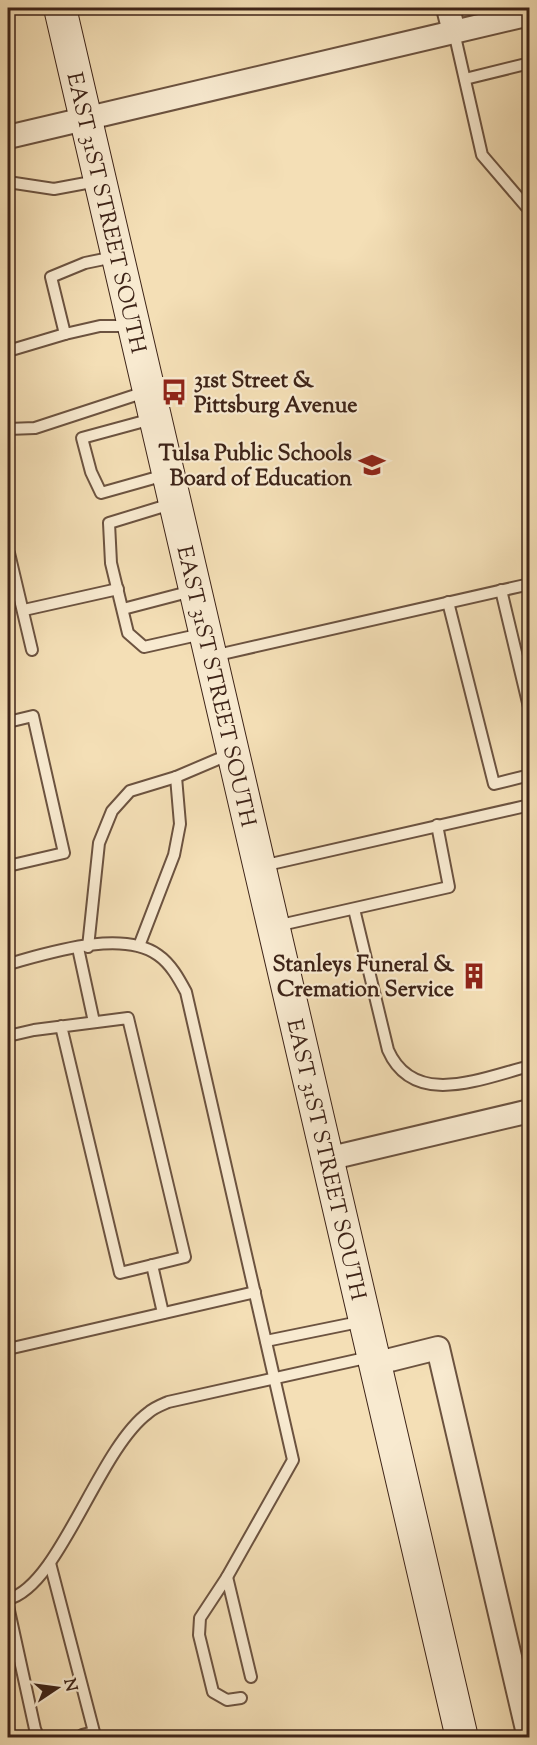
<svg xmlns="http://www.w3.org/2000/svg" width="537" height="1745" viewBox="0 0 537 1745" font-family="'Sorts Mill Goudy',serif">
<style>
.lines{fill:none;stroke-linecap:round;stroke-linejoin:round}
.service-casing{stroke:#6c5340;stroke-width:14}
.minor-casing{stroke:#6c5340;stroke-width:26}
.secondary-casing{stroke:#3e2418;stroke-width:34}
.service{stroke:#f8ead0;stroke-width:10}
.minor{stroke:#f8ead0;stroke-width:22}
.secondary{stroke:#f8ead0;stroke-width:32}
.labels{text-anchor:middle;stroke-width:4.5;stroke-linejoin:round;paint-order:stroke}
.street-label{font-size:22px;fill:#3e2418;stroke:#f8ead0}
.poi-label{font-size:22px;font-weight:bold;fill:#3e2418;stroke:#f8ead0;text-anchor:end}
</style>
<rect width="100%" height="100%" fill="#f4dfb6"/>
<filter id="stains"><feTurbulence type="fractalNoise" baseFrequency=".00333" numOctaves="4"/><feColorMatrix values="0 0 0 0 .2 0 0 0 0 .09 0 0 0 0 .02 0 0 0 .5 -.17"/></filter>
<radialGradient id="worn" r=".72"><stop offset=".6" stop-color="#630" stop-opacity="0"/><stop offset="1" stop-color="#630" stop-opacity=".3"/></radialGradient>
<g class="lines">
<g class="service-casing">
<g id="service">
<polyline points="454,32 482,155 530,211"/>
<polyline points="465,79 530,63"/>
<polyline points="8,182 54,189 97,181"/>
<polyline points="114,257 85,263 51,277 65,334 100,326 130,326"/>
<polyline points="8,351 65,334"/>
<polyline points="152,419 82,438 91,472 101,493 165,475"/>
<polyline points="8,429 35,428 145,392"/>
<polyline points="171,504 109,523 111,563 128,633 144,647 202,634"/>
<polyline points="9,553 32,650"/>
<polyline points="501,590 530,711"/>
<polyline points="448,602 494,784 530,775"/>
<polyline points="123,609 192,591"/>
<polyline points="24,610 118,589"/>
<polyline points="213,656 530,584"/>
<polyline points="8,722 33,716 64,853 8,866"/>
<polyline points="262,866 530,805"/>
<path d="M354 909 388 1050C414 1109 482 1078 530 1066"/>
<polyline points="276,926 449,887 437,825"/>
<polyline points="139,946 174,855 180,824 176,777"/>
<polyline points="88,947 99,843 112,811 130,791 176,777 230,754"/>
<polyline points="78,948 94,1022"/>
<path d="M8 964C49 953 121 929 158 955 171 964 179 979 186 992L293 1460 227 1577"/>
<polyline points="8,1036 34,1030 128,1018 185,1257 120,1273 61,1026"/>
<polyline points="152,1265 163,1313"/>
<polyline points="266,1341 364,1321"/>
<polyline points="8,1349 255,1292"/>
<polyline points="50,1563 94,1732 82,1735"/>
<path d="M8 1599C59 1587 98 1450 148 1413 153 1408 161 1405 168 1402L370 1357"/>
<polyline points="8,1606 35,1729 39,1738"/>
<polyline points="241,1698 227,1700 213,1692 199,1635 200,1618 227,1577 251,1677"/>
</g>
</g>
<g class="minor-casing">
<g id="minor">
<polyline points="448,8 454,32"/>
<polyline points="8,137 530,14"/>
<polyline points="327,1159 530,1111"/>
<polyline points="374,1364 438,1348 529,1738"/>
</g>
</g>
<g class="secondary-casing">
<g id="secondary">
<path id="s1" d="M60 8 462 1738"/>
</g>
</g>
<use href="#service" class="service"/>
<use href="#minor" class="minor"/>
<use href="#secondary" class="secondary"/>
</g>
<defs>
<g id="bus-bare" transform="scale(2.07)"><path d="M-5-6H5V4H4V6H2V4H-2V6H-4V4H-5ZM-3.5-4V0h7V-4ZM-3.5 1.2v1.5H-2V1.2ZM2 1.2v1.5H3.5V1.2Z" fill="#8f2418" stroke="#f8ead0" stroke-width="2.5" paint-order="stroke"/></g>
<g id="school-bare" transform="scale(2.07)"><path d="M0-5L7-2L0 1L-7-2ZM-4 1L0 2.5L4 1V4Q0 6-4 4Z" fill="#8f2418" stroke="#f8ead0" stroke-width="2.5" paint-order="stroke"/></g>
<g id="building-bare" transform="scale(2.07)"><path d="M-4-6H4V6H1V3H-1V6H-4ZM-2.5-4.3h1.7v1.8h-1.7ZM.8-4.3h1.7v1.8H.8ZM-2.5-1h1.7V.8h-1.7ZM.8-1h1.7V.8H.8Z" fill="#8f2418" stroke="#f8ead0" stroke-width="2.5" paint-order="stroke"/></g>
</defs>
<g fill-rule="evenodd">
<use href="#bus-bare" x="174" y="392"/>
<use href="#school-bare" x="372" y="465"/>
<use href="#building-bare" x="474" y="976"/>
</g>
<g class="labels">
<g class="street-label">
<text dy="8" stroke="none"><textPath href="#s1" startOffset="210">EAST 31ST STREET SOUTH</textPath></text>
<text dy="8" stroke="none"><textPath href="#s1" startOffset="696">EAST 31ST STREET SOUTH</textPath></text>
<text dy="8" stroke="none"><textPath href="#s1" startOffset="1182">EAST 31ST STREET SOUTH</textPath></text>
</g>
<g class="poi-label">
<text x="194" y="387" text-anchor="start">31st Street &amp;<tspan x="194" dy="25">Pittsburg Avenue</tspan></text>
<text x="352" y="460">Tulsa Public Schools<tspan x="352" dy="25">Board of Education</tspan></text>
<text x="454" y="971">Stanleys Funeral &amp;<tspan x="454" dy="25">Cremation Service</tspan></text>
</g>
</g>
<rect width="537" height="1745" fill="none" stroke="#f4dfb6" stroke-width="30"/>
<rect x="9" y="9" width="519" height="1727" fill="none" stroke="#3e2418" stroke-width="3"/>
<rect x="15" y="15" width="507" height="1715" fill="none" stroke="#3e2418" stroke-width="1.5"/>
<g transform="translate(57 1688) rotate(77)" stroke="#f8ead0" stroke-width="4.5" paint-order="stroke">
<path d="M0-4.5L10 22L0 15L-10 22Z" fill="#3e2418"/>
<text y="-9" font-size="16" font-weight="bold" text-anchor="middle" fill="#3e2418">N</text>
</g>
<rect width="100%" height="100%" filter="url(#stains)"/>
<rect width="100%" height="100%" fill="url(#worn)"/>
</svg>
